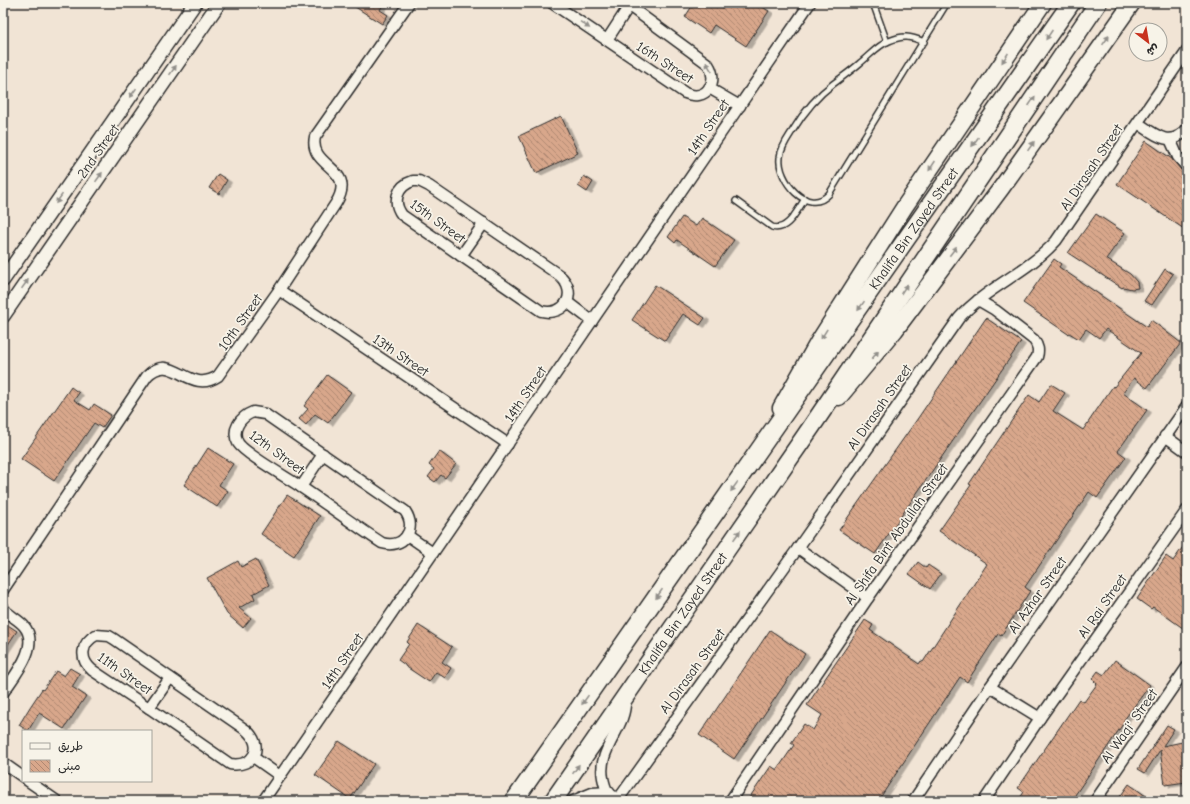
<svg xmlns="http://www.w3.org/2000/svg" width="1190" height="804" viewBox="0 0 1190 804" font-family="'Comic Neue','Playpen Sans Arabic',sans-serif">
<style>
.building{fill:url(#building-back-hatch);stroke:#2b2b2b;filter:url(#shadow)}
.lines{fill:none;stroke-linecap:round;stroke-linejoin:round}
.service-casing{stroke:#2b2b2b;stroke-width:8}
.minor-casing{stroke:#2b2b2b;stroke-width:13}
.tertiary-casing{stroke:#2b2b2b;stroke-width:16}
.primary-casing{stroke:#2b2b2b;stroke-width:19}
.trunk-casing{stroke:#2b2b2b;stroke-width:20}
.service{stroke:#f7f3e8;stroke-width:5}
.minor{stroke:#f7f3e8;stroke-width:10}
.tertiary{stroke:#f7f3e8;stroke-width:13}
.primary{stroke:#f7f3e8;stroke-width:16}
.trunk{stroke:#f7f3e8;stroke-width:17}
.oneway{fill:#918f8a}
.labels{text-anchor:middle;stroke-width:3.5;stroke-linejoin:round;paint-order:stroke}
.street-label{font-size:14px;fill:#2b2b2b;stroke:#f7f3e8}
</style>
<defs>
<pattern id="building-back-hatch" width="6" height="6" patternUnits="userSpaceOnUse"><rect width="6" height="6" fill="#d8a78b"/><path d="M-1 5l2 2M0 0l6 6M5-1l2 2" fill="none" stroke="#af8872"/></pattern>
<filter id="shadow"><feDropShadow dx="4.5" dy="2.5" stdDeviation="0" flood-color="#0004"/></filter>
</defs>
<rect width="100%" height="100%" fill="#f1e4d5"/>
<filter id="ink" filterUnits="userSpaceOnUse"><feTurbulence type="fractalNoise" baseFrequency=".025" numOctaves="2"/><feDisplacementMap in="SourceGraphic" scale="8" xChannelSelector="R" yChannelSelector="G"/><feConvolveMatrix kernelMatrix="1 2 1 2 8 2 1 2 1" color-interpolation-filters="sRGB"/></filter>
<g filter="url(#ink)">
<g class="building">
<polygon points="349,3 384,3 380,10 388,15 382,24"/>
<polygon points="694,3 756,3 769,11 746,46 714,25 709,33 685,17"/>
<polygon points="561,116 578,153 536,173 519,136"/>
<polygon points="1146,141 1172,159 1182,171 1187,173 1187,231 1117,184"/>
<polygon points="218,174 227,180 219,194 209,188"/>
<polygon points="584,176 593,182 587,192 578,186"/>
<polygon points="1096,214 1125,233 1106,259 1130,274 1137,282 1138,288 1132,289 1123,287 1122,288 1068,253"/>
<polygon points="682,217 696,226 702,218 734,240 715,266 677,240 675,243 668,237"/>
<polygon points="1054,259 1061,264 1059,267 1147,327 1151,320 1181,343 1147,388 1134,378 1123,393 1147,410 1118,451 1126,457 1097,498 1089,492 1025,587 1030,591 1001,636 998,634 967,682 960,677 878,801 747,801 771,766 777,770 794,745 791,743 804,724 813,730 822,715 807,705 865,620 873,625 870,630 919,664 921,661 923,662 987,564 939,531 971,485 969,484 1029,395 1039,402 1051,384 1065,393 1053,411 1083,430 1113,386 1114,387 1141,353 1106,329 1099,338 1086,329 1079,339 1069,333 1068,334 1023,303"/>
<polygon points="1165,269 1173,274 1152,305 1144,301"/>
<polygon points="655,285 705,318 700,325 683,314 665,341 632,320"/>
<polygon points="986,318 1021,342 875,554 839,530 918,418"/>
<polygon points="327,375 351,392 328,423 315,414 306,425 299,419 308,409 304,406"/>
<polygon points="71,387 79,393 74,400 90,410 94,404 111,415 102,428 94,423 54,481 21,459"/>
<polygon points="208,448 233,464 219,485 228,491 217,507 184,485"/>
<polygon points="439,451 456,464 445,478 441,475 435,482 428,477 434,469 429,465"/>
<polygon points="287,495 320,516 294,556 261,534"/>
<polygon points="1187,541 1187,631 1153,607 1151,609 1137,599 1166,556 1173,561"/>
<polygon points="256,559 269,585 253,594 255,599 239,608 251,618 243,628 227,614 207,578 238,561 241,567"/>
<polygon points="918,562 926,568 928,565 941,574 930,589 909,574"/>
<polygon points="3,622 17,631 3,652"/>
<polygon points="418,625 452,647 442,662 451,668 445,678 436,672 429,682 405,666 405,665 398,660 409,644 407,642"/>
<polygon points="770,630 805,654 734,759 699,735"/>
<polygon points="1115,660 1150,685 1124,720 1125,721 1090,773 1071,801 1018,801 1024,792 1018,788 1079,699 1084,702 1097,684 1092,679 1098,671 1104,675"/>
<polygon points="70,668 80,674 72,687 86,696 64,729 39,713 28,731 19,725 30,707 42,689 43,690 56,671 64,676"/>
<polygon points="1167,725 1174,729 1163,746 1187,741 1186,782 1165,785 1160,750 1145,773 1138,769"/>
<polygon points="339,741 374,764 350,799 315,775"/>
<polygon points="1129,784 1153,801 1117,801"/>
</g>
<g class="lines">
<g class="service-casing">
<g id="service">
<polyline points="873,3 887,42"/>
<path d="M924 42C910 36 903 35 889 41 878 45 869 56 860 63 851 71 842 77 833 84 817 96 804 112 793 130 788 138 781 147 780 157 777 180 808 217 829 194L947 3"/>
<path d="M736 201 772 227C788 232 797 210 805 199"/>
</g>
</g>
<g class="minor-casing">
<g id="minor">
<path d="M552 3 685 93C706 102 720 82 708 64L625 3"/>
<polyline points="607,40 629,6"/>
<polyline points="709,88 740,106"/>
<path d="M1138 123C1154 134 1170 149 1187 129"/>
<polyline points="1170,139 1178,157 1187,167"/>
<path d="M413 181H419L429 186 559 275C579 292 566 317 541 311L402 215C392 202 397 186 413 181Z"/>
<polyline points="461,256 484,223"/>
<polyline points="279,290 508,444"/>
<polyline points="567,302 592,321"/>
<path d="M253 412 265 414 405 511C418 530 403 549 382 543 354 525 328 505 301 487 288 478 245 454 238 443 231 430 240 417 253 412Z"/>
<polyline points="1165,436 1187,452"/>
<polyline points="301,487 323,454"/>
<polyline points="407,535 433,553"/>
<polyline points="798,548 868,598"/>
<path d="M3 590 147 376C173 350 188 396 218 376L279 290 336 203C358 167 308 168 315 137L409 3"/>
<path d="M3 608C8 615 18 619 24 626 41 646 14 676 3 693"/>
<path d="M96 635 109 636 114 639 246 730C265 746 254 768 230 764L149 708 92 670C79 659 81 643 96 635Z"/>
<polyline points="990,687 1040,718"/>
<polyline points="149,708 170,678"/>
<polyline points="253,757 280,776"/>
<polyline points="3,763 23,777"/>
<polyline points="28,781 57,801"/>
<polyline points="263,801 810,3"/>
<polyline points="573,801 592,793 609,792"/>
<path d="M617 801 798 548 959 318C987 287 1028 272 1056 241L1187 51"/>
<path d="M621 801C617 798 612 796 608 792 605 788 604 783 603 778 597 749 627 727 625 700"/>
<path d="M730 801 868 598 1037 357C1039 350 1038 346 1034 340L995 310 978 300"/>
<polyline points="913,801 990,687 1187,406"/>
<polyline points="984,801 1040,718 1187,510"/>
<polyline points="1095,801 1187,667"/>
</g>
</g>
<g class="tertiary-casing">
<g id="tertiary">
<polyline points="3,280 195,3"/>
<polyline points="3,316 219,3"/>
</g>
</g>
<g class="primary-casing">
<g id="primary">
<polyline points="839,397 895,330 1002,187 1132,3"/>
<polyline points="781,408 819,341 905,206 1043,3"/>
</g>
</g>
<g class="trunk-casing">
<g id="trunk">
<path id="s1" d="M514 801 1071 3"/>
<path id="s2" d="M553 801 812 426 1098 3"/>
</g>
</g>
<use href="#service" class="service"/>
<use href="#minor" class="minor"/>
<use href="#tertiary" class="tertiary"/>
<use href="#primary" class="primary"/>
<use href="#trunk" class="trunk"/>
</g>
<defs><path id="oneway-solid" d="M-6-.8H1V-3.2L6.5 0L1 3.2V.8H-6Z"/></defs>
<g class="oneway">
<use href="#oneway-solid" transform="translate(585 25) rotate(34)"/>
<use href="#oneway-solid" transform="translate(1049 35) rotate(124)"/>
<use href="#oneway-solid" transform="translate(1106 40) rotate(-55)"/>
<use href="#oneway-solid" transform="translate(1005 58) rotate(124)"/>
<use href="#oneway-solid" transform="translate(709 67) rotate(-122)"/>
<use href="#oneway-solid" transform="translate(173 70) rotate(-55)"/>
<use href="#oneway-solid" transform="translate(133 93) rotate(125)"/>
<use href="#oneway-solid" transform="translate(1032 101) rotate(-56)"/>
<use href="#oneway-solid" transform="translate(975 142) rotate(125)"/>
<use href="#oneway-solid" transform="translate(1031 146) rotate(-55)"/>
<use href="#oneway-solid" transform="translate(932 166) rotate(124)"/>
<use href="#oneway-solid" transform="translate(99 177) rotate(-55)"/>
<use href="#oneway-solid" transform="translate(59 199) rotate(125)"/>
<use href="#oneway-solid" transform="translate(953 251) rotate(-53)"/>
<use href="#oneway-solid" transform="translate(25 284) rotate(-55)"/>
<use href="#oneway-solid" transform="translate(904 289) rotate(-56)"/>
<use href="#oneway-solid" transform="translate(861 306) rotate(125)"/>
<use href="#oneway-solid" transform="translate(824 334) rotate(122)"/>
<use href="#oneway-solid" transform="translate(875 355) rotate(-51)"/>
<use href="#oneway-solid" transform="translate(734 487) rotate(125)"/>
<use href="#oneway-solid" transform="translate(737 535) rotate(-55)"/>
<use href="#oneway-solid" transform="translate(659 594) rotate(125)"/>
<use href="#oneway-solid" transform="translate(585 700) rotate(125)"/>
<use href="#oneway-solid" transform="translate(576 769) rotate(-55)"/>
</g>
</g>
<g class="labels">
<g class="street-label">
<text transform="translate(665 62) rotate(33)" y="5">16th Street</text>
<text transform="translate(708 127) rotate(-56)" y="5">14th Street</text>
<text transform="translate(98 151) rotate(-55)" y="5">2nd Street</text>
<text transform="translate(1091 167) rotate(-56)" y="5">Al Dirasah Street</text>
<text transform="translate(438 221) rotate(36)" y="5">15th Street</text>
<text dy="5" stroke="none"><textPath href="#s1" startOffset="698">Khalifa Bin Zayed Street</textPath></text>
<text transform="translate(240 322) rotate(-55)" y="5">10th Street</text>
<text transform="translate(401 355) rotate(34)" y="5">13th Street</text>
<text transform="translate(525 394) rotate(-56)" y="5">14th Street</text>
<text transform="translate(879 407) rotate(-55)" y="5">Al Dirasah Street</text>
<text transform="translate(277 452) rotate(36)" y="5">12th Street</text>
<text transform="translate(896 534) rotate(-55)" y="5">Al Shifa Bint Abdullah Street</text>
<text transform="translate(1037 595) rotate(-55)" y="5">Al Azhar Street</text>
<text transform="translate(1102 606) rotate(-55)" y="5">Al Rai Street</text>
<text dy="5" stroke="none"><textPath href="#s2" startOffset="228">Khalifa Bin Zayed Street</textPath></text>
<text transform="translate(342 661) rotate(-56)" y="5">14th Street</text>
<text transform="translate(692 671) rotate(-54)" y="5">Al Dirasah Street</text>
<text transform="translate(125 673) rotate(35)" y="5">11th Street</text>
<text transform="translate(1129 726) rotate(-55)" y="5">Al Waqi' Street</text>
</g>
</g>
<rect width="1190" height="804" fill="none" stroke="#f7f3e8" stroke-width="16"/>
<rect x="8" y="8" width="1174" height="788" fill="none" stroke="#2b2b2b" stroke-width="1.5" filter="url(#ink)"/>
<rect x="22" y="730" width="130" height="52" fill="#f7f3e8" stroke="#a5a39c"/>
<rect x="30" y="743" width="20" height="6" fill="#f7f3e8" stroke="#a5a39c"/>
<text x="58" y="750" font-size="12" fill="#2b2b2b">طريق</text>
<rect x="30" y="760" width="20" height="12" fill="url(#building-back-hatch)" stroke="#a5a39c"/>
<text x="58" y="770" font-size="12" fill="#2b2b2b">مبنى</text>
<g transform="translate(1148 42) rotate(149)"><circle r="19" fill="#f7f3e8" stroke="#a5a39c"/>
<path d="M0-3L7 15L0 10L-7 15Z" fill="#c8321e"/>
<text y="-6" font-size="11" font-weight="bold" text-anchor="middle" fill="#2b2b2b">ش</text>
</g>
</svg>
